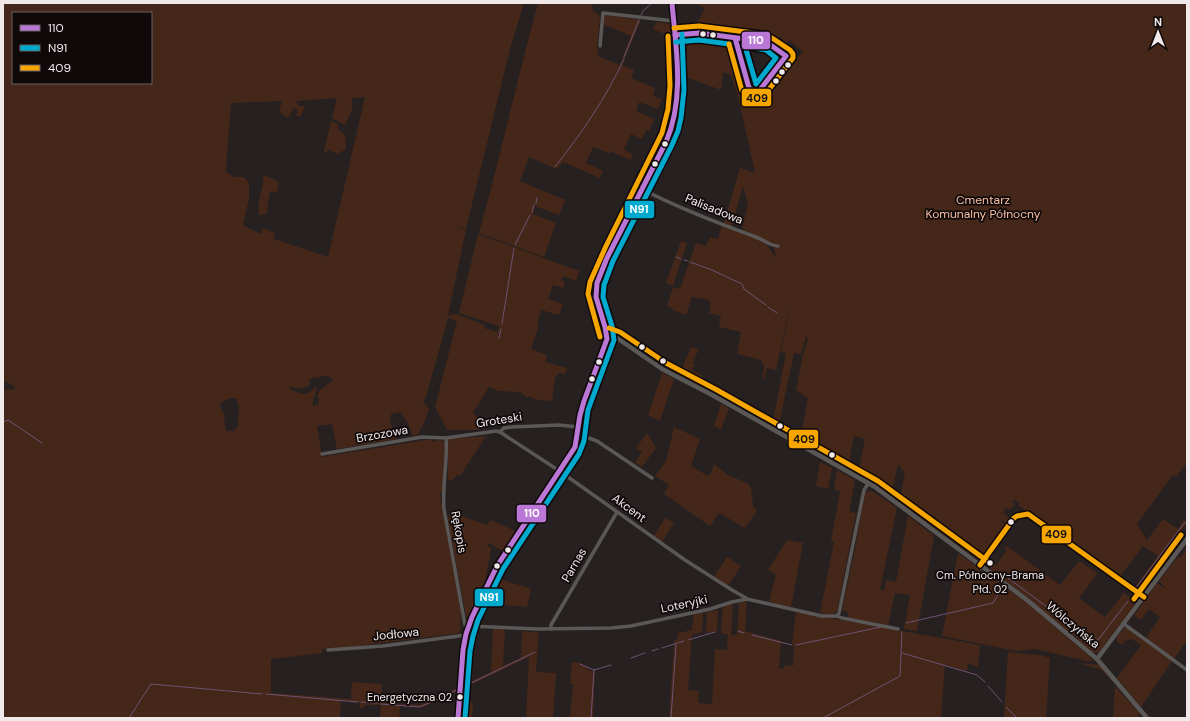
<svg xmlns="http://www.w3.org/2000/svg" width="1190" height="721" viewBox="0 0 1190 721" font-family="'DM Sans',sans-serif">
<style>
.green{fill:#442718;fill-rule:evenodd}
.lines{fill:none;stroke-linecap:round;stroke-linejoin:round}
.stream{stroke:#6d5375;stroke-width:1}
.minor{stroke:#5a5757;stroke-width:3.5}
.tertiary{stroke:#5a5757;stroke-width:4.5}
.secondary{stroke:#5d5959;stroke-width:5}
.bus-1-casing{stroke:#0f090a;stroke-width:8}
.bus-2-casing{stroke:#0f090a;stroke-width:8}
.bus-3-casing{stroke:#0f090a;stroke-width:8}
.bus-1{stroke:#ba77d6;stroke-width:5}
.bus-2{stroke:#00a9ce;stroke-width:5}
.bus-3{stroke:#f7a600;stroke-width:5}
.bus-dot{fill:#f1e8ea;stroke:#0f090a;stroke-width:1.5}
.labels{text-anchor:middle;stroke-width:3.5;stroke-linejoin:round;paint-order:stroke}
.bus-label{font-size:11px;fill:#f1e8ea;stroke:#0f090a}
.park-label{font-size:12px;fill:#f8bea1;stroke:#0f090a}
.street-label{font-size:12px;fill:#f1e8ea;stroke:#0f090a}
.line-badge{stroke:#0f090a;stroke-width:1.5}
.badge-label{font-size:11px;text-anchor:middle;font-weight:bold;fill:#fff}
.pale-badge-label{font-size:11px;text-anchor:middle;font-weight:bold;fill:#111}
</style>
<rect width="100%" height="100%" fill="#272021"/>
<g class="green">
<path d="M3 3H524L510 49 466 229 458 226V227L466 230 448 315 456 314 485 325 484 328 497 332 499 326 459 313 478 234 579 271 576 281 563 276 561 280 565 282 563 288 553 285 548 299 563 304 559 315 541 310 537 324 539 325 531 349 547 355 545 362 567 368 565 374 559 373 555 378 552 400 546 401 540 399 539 401 529 396 528 398 520 392 498 391 489 387 473 413 479 418 478 430H447L435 407 457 321 448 318 426 397 423 401 429 409 424 423 417 435 414 436C410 431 410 428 408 423 406 419 402 417 401 412L391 414 390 422 396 439 337 449 332 424 317 426 322 457 431 439 433 442 437 440 444 441 445 447 443 491 440 494 461 611 460 633 334 649H322V653L271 659V693L351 699 352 682 382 684 381 702 419 705 457 688V691L423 707 400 706 399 718H380L381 705H364V708H360V703L341 701 340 718H3V392L7 389 13 390 15 387 3 380ZM13 13H151V83H13ZM365 97 328 257 274 239 275 233 263 228 260 234 243 225 249 198V183L244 177H235L226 172 231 103 282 101 279 112 288 118 294 108 298 110 296 116H301L305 106H299L296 101 337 98 332 118 345 125 352 110V98ZM326 376 331 377 333 380 320 390 317 396 319 399 318 405 313 406C312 397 317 394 317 387 313 388 312 391 308 393 302 396 294 391 289 388L291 386C298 390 302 389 310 385L309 380 312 378ZM231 398H236L239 407 238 426 234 431H227C222 421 226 420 224 414 222 410 220 408 220 404L223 401Z"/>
<path d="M538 3H592L593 11 600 16 597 51H599L597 56 620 65 631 36 603 24V18L606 15 641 20 622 65 634 70 631 78 655 88 653 96 662 99 658 109 639 102 636 111 654 119 649 131 646 130 642 139 631 134 624 149 633 155 630 160 610 151 609 153 593 147 586 163 603 171 600 178 563 162 557 169 529 157 520 181 565 200 559 215 535 206 533 214 556 223 544 257 479 233C500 157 517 79 538 3Z"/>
<path d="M694 3H1187V463L1176 477 1173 475 1137 524 1147 540 1163 519 1178 529 1184 520 1187 523 1135 592 1133 590 1158 556 1143 546 1118 579 1018 505 1020 503 1014 499 1012 502 1015 504 1010 510 1006 508 1003 513 1012 520 1008 525 1002 520 1001 521 1007 527 982 563 899 502 905 473 898 464 891 496 858 474 865 439 854 436 848 468 800 442 808 398 796 390 803 355 808 339 806 336 801 354 794 353 778 429 772 426 786 353 781 352 789 312V310L776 370 767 368 764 379H762L764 367 761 360 737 354 741 332 719 327 721 316 709 313 711 303 708 302 709 300 692 297 686 315 672 310 673 308 667 306 673 287 680 289 696 243 706 246 710 237 718 239 722 225 764 241 776 258 773 242H768L742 229 748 204 743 186 732 226 724 223 740 168 755 173 738 96 731 75 723 72 721 90 681 75 679 66 682 59H684L683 57 691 37H687L679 57 677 43 682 37 697 36 732 41 734 43 747 91C751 98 758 98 764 93L765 94 769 88 771 89 770 87 775 80 777 82 780 79H781L798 56 799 57 803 52 789 40 787 43 779 37 775 42 771 39 730 33 697 31 700 25H699L695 31H692L691 29V26H696L705 8Z"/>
<polygon points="656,22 671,24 672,37 653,29"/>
<polygon points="331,121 338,124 338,129 345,135 346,149 337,154 328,149 327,152 324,152"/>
<path d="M264 175 279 182 277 192H270L268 201 267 214 259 215C257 201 263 189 264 175Z"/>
<polygon points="681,241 687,243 673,286 666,283"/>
<polygon points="691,347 699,349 692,363 695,364 692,370 703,376 698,385 679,375"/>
<polygon points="662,373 674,379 660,421 648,415"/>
<polygon points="721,404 729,408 721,430 714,426"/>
<polygon points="674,427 700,439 691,466 708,476 711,473 714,464 728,475 749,484 749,487 751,487 753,506 757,511 745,528 719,513 710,526 664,494 669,485 655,476 666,461"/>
<polygon points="647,433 656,448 642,467 635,462 642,452 636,448"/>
<polygon points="486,436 460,476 458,474 453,480 449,481 448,479 448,439"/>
<polygon points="820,462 832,468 828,489 816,486"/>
<polygon points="837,470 855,480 849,512 856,513 837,611 831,615 820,613 834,542 831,541 840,491 834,489"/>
<polygon points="872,491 897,508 880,590 884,590 886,580 896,582 908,516 934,536 917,631 904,629 910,595 895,593 888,625 848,618 848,612 842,610 855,550 865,492"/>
<polygon points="450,512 487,525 491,520 517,532 503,551 488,543 487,545 491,548 486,579 468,617 466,616 448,520"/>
<polygon points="665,518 674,523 662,542 654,536"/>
<polygon points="787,540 803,543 791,607 769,602 776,575 768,570"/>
<polygon points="1007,546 1060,585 1078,562 1081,562 1096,572 1097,574 1079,598 1105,617 1123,594 1121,593 1124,593 1134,601 1134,606 1099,652 1094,653 1081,643 1075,635 1071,635 1027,598 991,570 990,567 993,564 996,565 1007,550 1004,548"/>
<polygon points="1187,547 1187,640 1174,659 1146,638 1160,617 1149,609 1141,620 1134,616 1157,583 1164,588 1165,587 1159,581 1178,557 1181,557"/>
<polygon points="958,553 1027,603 1089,656 1093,661 1087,661 1035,649 1016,651 942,636"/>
<polygon points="727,557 741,566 728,586 714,577"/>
<polygon points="496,578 529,588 531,590 527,607 483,603"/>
<polygon points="747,601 745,631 781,641 779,668 784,669 784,665 793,666 794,647 792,644 796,612 980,645 978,667 968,663 967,671 945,665 941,718 669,718 674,641 677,640 678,633 692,630 694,613 702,612 703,618 702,632 692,635 688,690 699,691 698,703 712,704 715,649 727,650 728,634 722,634 721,627 723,607 733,604 731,635 737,635 739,603"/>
<polygon points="718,610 717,631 706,633 707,617 706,612"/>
<polygon points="1125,627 1172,661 1141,707 1117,678 1141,645 1132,639 1125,641 1122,645 1117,641 1117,637"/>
<polygon points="471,628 475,628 472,681 491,672 493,629 505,629 503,666 521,658 522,631 539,633 536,672 556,673 553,718 526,718 529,657 466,687 465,696 469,702 473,702 472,718 462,718 466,648"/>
<polygon points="1008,652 1040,655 1050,658 1046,718 1004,718"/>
<polygon points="572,662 580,663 591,671 595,671 593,718 570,718 573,684 570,684"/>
<polygon points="1082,663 1100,665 1115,686 1139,713 1139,718 1113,718 1115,686 1102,670 1082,664"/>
</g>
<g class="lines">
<g class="stream">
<polyline points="641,15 643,11 652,3"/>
<polyline points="624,57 639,20"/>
<path d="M555 167C581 134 606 98 624 59"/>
<polyline points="536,203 537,198"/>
<polyline points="532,212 534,205"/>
<polyline points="515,245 530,215"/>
<polyline points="676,257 681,259"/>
<polyline points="684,260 688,261"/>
<polyline points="690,262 712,270 742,284 744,289 766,305"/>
<polyline points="768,307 777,313"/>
<polyline points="502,324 514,248"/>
<polyline points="499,338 501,329"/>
<polyline points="3,422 8,420 42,443"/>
<polyline points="1008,578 1093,641 1098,640 1128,601"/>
<polyline points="1135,589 1185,522"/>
<polyline points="906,623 993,603 1002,588"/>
<polyline points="738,631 744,633"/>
<polyline points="752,635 792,645"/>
<polyline points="688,640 715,632"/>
<polyline points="796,645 881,627"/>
<polyline points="662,648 684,641"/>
<polyline points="652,651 658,649"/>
<polyline points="902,653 977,675 985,682"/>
<polyline points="631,658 645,653"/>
<polyline points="580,664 594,670 611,665"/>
<polyline points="988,686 1002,702"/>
<polyline points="463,687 535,652"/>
<polyline points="266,694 358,702"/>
<polyline points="361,702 378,703"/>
<polyline points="381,704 420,707 457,690"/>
<polyline points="1006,707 1017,718"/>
<polyline points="129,718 151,684 262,694"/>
<polyline points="591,718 594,670"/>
<polyline points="671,718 676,645"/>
<polyline points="823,718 900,676 902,632"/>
</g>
<g class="minor">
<polyline points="600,46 603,13 674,21"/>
<path d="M642 189C678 208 718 223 756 237 764 240 770 246 778 246"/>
<polyline points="500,432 561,472 685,560 732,590 746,598"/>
<polyline points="578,434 597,441 652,478"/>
<path d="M446 438C448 461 442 485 444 509L465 625 468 629"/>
<polyline points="322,454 422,437 446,438 496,431 500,432 504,428 512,427 559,425 578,427"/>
<polyline points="837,616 839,613 864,490 868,484"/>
<polyline points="1124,624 1187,670"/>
<polyline points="469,626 538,629 611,628 631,626 710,609 732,602 747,599 822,616 837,616 842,618 898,629"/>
<polyline points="551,629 551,625 617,512"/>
<polyline points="328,650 383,646 466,635"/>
</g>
<g class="tertiary">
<polyline points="607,335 617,338 662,369 714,396 875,487 1027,600 1097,659 1147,718"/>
<polyline points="1097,659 1187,539"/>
</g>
<path class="secondary" d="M458 718 463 650 466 634 472 617 497 566 575 447C579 435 577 422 581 410 587 385 599 363 607 339 608 323 594 308 596 291 598 270 614 245 623 227 638 198 651 170 666 142 676 122 678 96 678 74L672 3"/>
<g class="bus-1-casing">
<g id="bus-1">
<polyline points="675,35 699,33 760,41 769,44 786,56 759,91 754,91 749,88 735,38"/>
<path d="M458 718 463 650 466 634 472 617 497 566 575 447 580 415 584 401 607 339 605 327 596 297 597 283 607 258 666 142C685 98 676 49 672 3"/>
</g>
</g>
<g class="bus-2-casing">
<g id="bus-2">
<polyline points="676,42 699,40 729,44"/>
<polygon points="745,46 766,50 776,58 756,84"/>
<polyline points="465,718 470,651 473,636 478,620 503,569 579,454 584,441 588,410 614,340 612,326 603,297 604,285 613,261 672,145 678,131 681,118 684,90 682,34"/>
</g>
</g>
<g class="bus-3-casing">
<g id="bus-3">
<path d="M674 28 699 26 762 34 772 38 790 50 793 54V58L764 96C757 100 747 97 742 91L729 44"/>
<polyline points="609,328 620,332 666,363 717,390 878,481 990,563"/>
<polyline points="600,337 588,294 590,282 606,246 662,133 668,109 670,86 668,36"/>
<polyline points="980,565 1014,518 1017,516 1028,514 1144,597"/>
<polyline points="1134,599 1181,535"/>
</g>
</g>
<use href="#bus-1" class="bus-1"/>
<use href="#bus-2" class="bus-2"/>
<use href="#bus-3" class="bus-3"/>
</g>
<g class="bus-dot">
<circle cx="703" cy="34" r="3.5"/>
<circle cx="713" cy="35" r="3.5"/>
<circle cx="788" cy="65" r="3.5"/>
<circle cx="782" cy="72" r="3.5"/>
<circle cx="776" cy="81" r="3.5"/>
<circle cx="665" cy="144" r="3.5"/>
<circle cx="655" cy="164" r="3.5"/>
<circle cx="642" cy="347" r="3.5"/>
<circle cx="663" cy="361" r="3.5"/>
<circle cx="599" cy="362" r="3.5"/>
<circle cx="592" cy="379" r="3.5"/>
<circle cx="780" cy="426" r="3.5"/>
<circle cx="832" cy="455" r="3.5"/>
<circle cx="1011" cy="522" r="3.5"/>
<circle cx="508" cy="550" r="3.5"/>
<circle cx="990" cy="563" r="3.5"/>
<circle cx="497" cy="566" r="3.5"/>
<circle cx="460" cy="697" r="3.5"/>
</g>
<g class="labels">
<g class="bus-label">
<text x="990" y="579">Cm. Północny-Brama<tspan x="990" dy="14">Płd. 02</tspan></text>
<text x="452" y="701" text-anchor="end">Energetyczna 02</text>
</g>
<g class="park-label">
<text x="983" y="204">Cmentarz<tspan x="983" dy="14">Komunalny Północny</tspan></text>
</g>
<g class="street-label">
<text transform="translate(714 209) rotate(22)" y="4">Palisadowa</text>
<text transform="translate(499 420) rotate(-9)" y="4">Groteski</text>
<text transform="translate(382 434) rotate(-10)" y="4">Brzozowa</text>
<text transform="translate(629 508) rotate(36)" y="4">Akcent</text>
<text transform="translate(459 532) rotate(80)" y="4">Rękopis</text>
<text transform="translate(574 565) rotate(-60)" y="4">Parnas</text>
<text transform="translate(684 604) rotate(-12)" y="4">Loteryjki</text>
<text transform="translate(1073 625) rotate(40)" y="4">Wólczyńska</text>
<text transform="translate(396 634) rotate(-6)" y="4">Jodłowa</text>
</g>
</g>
<g class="line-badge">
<rect x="741" y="31" width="30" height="19" rx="4" fill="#ba77d6"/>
<rect x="741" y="88" width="31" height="19" rx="4" fill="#f7a600"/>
<rect x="624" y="200" width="31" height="19" rx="4" fill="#00a9ce"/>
<rect x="788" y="429" width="31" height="20" rx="4" fill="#f7a600"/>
<rect x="516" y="504" width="31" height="19" rx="4" fill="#ba77d6"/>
<rect x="1041" y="525" width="31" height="19" rx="4" fill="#f7a600"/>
<rect x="474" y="588" width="30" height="19" rx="4" fill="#00a9ce"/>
</g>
<g class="badge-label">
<text x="756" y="44">110</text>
<text x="639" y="213">N91</text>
<text x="532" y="517">110</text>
<text x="489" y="601">N91</text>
</g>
<g class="pale-badge-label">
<text x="757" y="102">409</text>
<text x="804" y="443">409</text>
<text x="1056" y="538">409</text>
</g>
<rect width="1190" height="721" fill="none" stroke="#f1e8ea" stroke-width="8"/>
<rect x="12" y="12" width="140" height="72" fill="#0f090a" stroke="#696264"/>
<rect x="20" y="25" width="20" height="6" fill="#ba77d6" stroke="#696264"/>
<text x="48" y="32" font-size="12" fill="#f1e8ea">110</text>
<rect x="20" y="45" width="20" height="6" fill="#00a9ce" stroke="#696264"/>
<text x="48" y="52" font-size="12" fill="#f1e8ea">N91</text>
<rect x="20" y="65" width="20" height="6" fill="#f7a600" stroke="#696264"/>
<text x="48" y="72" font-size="12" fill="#f1e8ea">409</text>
<g transform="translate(1158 32)" stroke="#0f090a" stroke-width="3" paint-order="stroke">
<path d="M0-3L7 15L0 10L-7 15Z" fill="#f1e8ea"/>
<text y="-6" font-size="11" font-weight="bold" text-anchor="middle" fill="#f1e8ea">N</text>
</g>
</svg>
